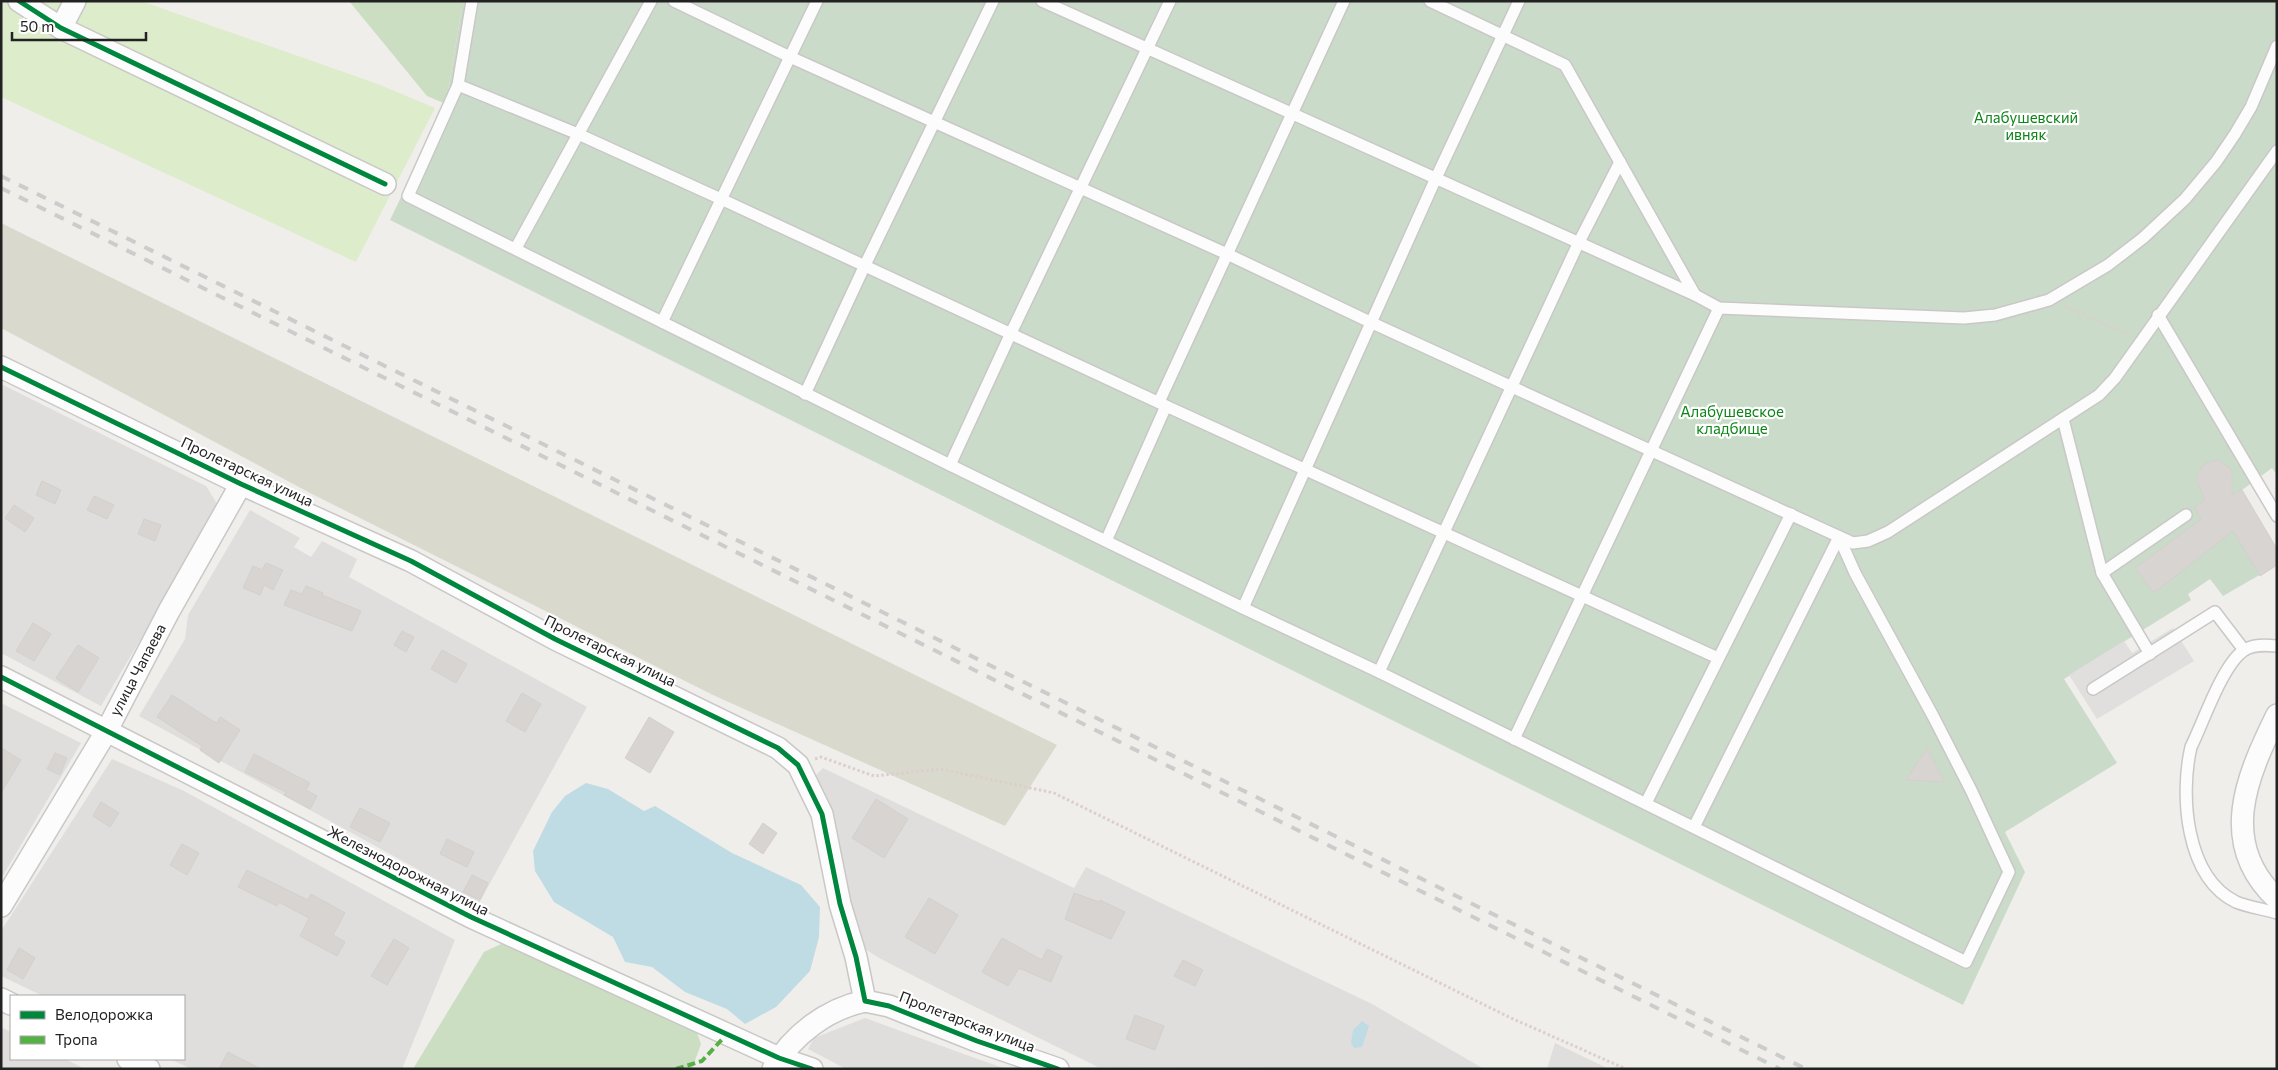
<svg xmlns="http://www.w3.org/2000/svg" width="2278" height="1070" viewBox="0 0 2278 1070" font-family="Commissioner,sans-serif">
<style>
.residential{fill:#dfdedc}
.construction{fill:#d9d9cd}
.grass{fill:#ddeccb}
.forest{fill:#cbdec1}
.cemetery{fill:#cadbca}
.parking{fill:#e0dfde}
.water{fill:#bfdbe3}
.building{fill:#d7d4d2;stroke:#d3d0cc}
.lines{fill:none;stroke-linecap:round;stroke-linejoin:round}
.lane-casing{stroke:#c9c8c7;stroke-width:14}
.street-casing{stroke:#c9c8c7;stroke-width:24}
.path{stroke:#dccecd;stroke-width:3;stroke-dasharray:2.5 2.5;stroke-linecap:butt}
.lane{stroke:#fdfcfc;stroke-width:11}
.street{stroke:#fdfcfc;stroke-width:21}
.rail{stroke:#ccc;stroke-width:4;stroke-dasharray:10 10;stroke-linecap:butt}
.quiet{stroke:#55b145;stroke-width:4;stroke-dasharray:8 4;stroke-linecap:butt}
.cycleway-casing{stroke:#fff;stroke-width:8}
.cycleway{stroke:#00873e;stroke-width:5}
.labels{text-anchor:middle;stroke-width:4.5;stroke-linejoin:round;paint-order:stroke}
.park-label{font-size:15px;fill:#0c8416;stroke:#fff}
.street-label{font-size:15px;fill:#222;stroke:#fff}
</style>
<rect width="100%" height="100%" fill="#f0eeeb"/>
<g class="residential">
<polygon points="1,384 206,486 219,507 101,706 1,653"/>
<polygon points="250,510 300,538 294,547 311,557 322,541 357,559 349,577 587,707 479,903 139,716 185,639 188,615"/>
<polygon points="1,703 81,743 1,879"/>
<polygon points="112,759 184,791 455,940 402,1069 191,1069 170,1059 184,1059 184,996 43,996 1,976 1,931"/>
<polygon points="823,768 1074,888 1086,867 1372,1004 1484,1069 1098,1067 953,996 881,959 855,943 813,778"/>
<polygon points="865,1018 972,1057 1006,1069 846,1069 808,1049 814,1038"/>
<polygon points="1,1027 11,1032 11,1059 65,1059 85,1069 1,1069"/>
<polygon points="1555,1043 1609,1069 1547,1069"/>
</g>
<polygon class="construction" points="1,223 1057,745 1005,826 713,695 312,494 1,328"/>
<polygon class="grass" points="1,1 141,1 378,84 435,108 356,262 1,97"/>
<g class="forest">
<polygon points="349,1 463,1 446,104 427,96"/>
<polygon points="516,937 696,1030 701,1044 692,1069 413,1069 484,952"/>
</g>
<polygon class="cemetery" points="463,1 2277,1 2277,475 2272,468 2242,490 2277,549 2277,565 2223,596 2210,579 2188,594 2191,600 2064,679 2117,763 2005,832 2025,872 1963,1005 390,220 446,104"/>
<polygon class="parking" points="2173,628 2194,661 2097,719 2069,675 2124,641 2132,653"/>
<g class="water">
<polygon points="586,783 608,789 644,811 655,806 732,853 801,885 820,907 819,937 810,971 776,1007 745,1024 727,1009 685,992 652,967 625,962 613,937 554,902 535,871 533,851 552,812 565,796"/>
<polygon points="1362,1021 1369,1026 1362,1047 1354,1048 1351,1043 1353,1030"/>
</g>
<g class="building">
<polygon points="2218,460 2230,468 2232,474 2232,495 2242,490 2277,549 2277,565 2260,576 2233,531 2154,593 2135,568 2201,519 2194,507 2205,500 2197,482 2197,475 2205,463"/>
<polygon points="42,481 61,490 55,504 36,495"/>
<polygon points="94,496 114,505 107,519 87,510"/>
<polygon points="14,505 34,518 25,532 5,518"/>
<polygon points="144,519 161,525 155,541 138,534"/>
<polygon points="266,563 283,570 273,590 264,585 260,595 243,588 253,566 262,570"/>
<polygon points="306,586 323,593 322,595 361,611 352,631 284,605 291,590 302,594"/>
<polygon points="33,623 51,634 34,661 16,651"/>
<polygon points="402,631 414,637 406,652 394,645"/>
<polygon points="78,645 99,658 78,692 56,678"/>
<polygon points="442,650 467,664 456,683 431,669"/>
<polygon points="522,693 541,704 525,732 506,721"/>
<polygon points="172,695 213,721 217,723 220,717 240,730 219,763 200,750 202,746 157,717"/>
<polygon points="649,717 674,732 650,773 625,758"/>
<polygon points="1,748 21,760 1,793"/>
<polygon points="1927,748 1944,782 1906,780"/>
<polygon points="55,753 67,758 60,775 47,769"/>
<polygon points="254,754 310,783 306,790 317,796 310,809 284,795 286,792 245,772"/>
<polygon points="876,799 908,819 884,858 852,838"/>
<polygon points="101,802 119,813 110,827 93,816"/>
<polygon points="360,808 390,823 380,842 350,827"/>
<polygon points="763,823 777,833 763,854 749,844"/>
<polygon points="447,839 474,852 467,867 440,854"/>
<polygon points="182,844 199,853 187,875 170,865"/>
<polygon points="247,870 308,900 311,894 345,913 333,935 345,942 337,956 300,936 309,918 279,902 277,906 238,887"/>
<polygon points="472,875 488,883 480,900 463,892"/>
<polygon points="1074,893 1099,902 1100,900 1125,912 1111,939 1065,919"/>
<polygon points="929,898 958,915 935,954 905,937"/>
<polygon points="1002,938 1042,960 1047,949 1062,956 1051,982 1019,968 1008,986 982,972"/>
<polygon points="394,939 409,948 387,985 371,976"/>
<polygon points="19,948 35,958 23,979 7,970"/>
<polygon points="1183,960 1203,970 1195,986 1174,976"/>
<polygon points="1135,1015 1164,1026 1155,1050 1126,1039"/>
<polygon points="228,1052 261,1069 219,1069"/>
</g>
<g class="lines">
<g class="lane-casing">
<g id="lane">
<polyline points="472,1 458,85 408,196 950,465 1243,608 1379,672 1966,962 2009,872 1971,790 1933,716 1855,573 1839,537"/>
<polyline points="674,1 790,57 1227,254 1370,322 1853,543 1868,541 1888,532 2099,395 2115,378 2277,151"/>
<polyline points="1042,1 1695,295 1719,308 1964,318 1995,315 2049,300 2108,265 2143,238 2185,199 2216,162 2235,134 2251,107 2277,46"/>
<polyline points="1430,1 1565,65 1695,295"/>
<polyline points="458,85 578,134 721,199 1166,406 1718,658"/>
<polyline points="516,248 651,1"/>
<polyline points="2158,315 2277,516"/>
<polyline points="662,322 817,1"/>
<polyline points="805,394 865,265 993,1"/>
<polyline points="1159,402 1344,1"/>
<polyline points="2063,419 2102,573 2150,654"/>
<polyline points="950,465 1011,333 1170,1"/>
<polyline points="1106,541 1166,406"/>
<polyline points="2102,573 2186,515"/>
<polyline points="1243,608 1436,178 1519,1"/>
<path d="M2277 646C2266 645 2252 644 2243 651 2222 666 2203 723 2191 747 2180 794 2185 877 2236 902 2248 907 2264 909 2277 913"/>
<polyline points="1379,672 1578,244 1620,162"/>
<polyline points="2093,689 2215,612 2244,650"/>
<polyline points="1514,739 1719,308"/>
<polyline points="1646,803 1791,514"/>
<polyline points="1694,827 1839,537"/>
</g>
</g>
<g class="street-casing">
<g id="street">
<polyline points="19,1 61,28 385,184"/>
<polyline points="61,28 75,1"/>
<polyline points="1,367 241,484 411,561 555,639 778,748 798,765 822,814 840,904 856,957 865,1001 889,1006 977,1041 1058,1069"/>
<polyline points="1,677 471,917 779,1058 812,1069"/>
<path d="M2277 715C2247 776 2217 843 2277 899"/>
<polyline points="1,906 106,732 169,611 241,484"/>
<polyline points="1,999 11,1004"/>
<polyline points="128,1059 149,1069"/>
<path d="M773 1069C792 1035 827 1009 865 1001"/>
</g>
</g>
<g class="path">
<polyline points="2064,306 2129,334"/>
<polyline points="815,759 821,757 874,776 941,769 1054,793 1511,1018 1626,1069"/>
</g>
<use href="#lane" class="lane"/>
<use href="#street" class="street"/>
<g class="rail">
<polyline points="1,176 1806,1069"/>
<polyline points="1,188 1780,1069"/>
</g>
<polyline class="quiet" points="676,1069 702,1061 727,1034"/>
<g class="cycleway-casing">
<g id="cycleway">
<polyline points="19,1 61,28 385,184"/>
<polyline points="1,367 241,484 411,561 555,639 778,748 798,765 822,814 840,904 856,957 865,1001 889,1006 977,1041 1058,1069"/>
<polyline points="1,677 471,917 779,1058 812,1069"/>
</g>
</g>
<use href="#cycleway" class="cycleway"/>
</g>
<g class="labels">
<g class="park-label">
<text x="2026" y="123">Алабушевский<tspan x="2026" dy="17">ивняк</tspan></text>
<text x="1732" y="417">Алабушевское<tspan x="1732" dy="17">кладбище</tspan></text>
</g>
<g class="street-label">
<text transform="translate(247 472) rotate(25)" y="5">Пролетарская улица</text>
<text transform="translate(610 651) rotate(26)" y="5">Пролетарская улица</text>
<text transform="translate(138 670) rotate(-62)" y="5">улица Чапаева</text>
<text transform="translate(408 871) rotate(27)" y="5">Железнодорожная улица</text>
<text transform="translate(967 1022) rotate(21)" y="5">Пролетарская улица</text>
</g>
</g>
<rect width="2278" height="1070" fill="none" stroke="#222222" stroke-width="5"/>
<rect x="10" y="995" width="175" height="65" fill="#ffffff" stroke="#a7a7a7"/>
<rect x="20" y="1011" width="25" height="8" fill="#00873e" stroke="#a7a7a7"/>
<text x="55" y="1020" font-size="15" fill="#222222">Велодорожка</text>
<rect x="20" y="1036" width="25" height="8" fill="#55b145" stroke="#a7a7a7"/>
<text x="55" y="1045" font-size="15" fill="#222222">Тропа</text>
<path d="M12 32v8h134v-8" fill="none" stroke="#222222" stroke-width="2.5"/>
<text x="20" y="32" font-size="15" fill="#222222" stroke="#ffffff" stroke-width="4" paint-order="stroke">50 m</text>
</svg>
